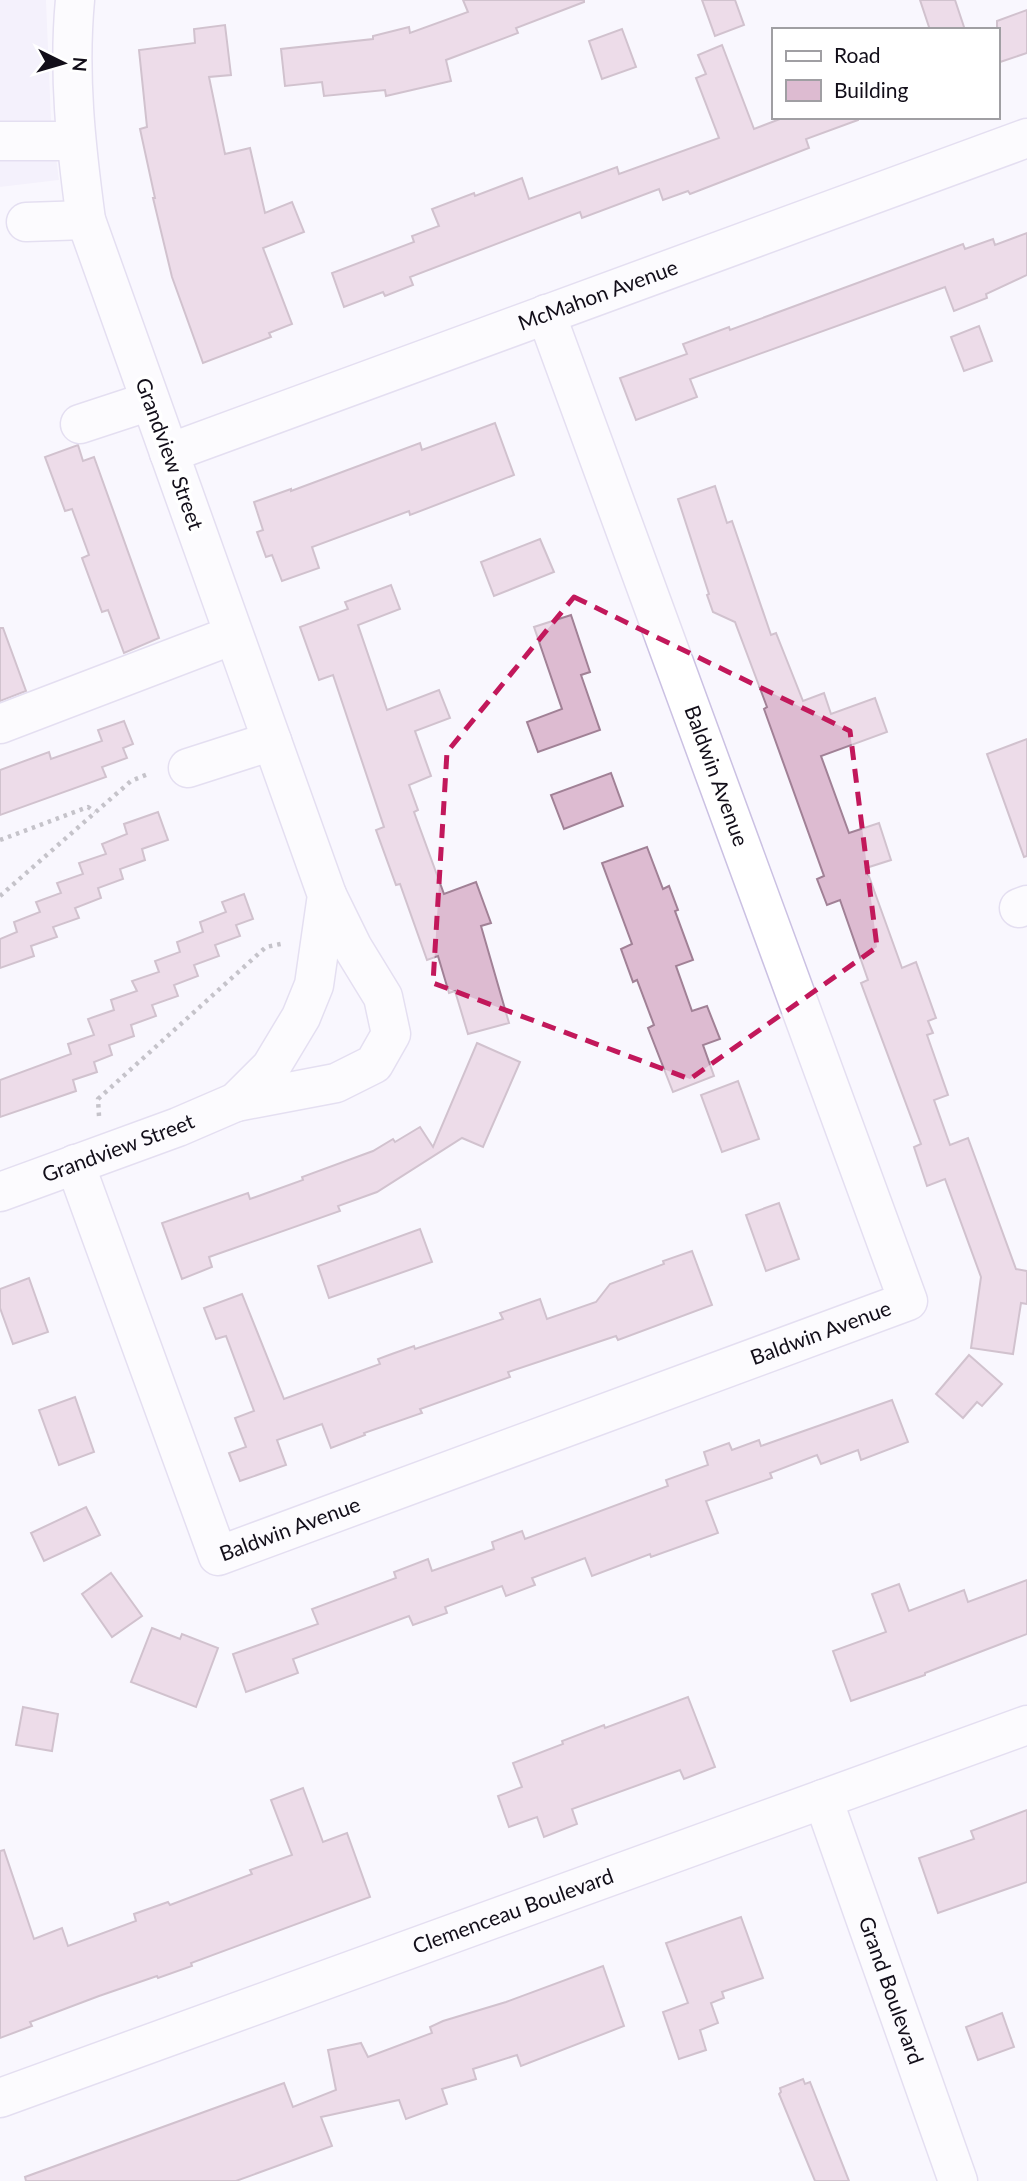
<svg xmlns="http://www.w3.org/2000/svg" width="1027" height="2181" viewBox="0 0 1027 2181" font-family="Lato,sans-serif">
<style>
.built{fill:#eee9fa}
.building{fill:#ddbbd1;stroke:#a18196;stroke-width:2}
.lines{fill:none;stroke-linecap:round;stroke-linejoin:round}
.minor-casing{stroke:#cbc1e3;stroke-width:41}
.path{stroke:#86838c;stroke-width:4.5;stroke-dasharray:3.5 5;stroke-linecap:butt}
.minor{stroke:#fff;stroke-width:38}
.marked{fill:none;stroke:#c2185b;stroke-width:5;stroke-dasharray:14 9;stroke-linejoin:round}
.labels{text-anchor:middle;stroke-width:7;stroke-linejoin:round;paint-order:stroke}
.street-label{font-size:21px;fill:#120e19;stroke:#fff}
</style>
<rect width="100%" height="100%" fill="#f9f7fe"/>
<polygon class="built" points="0,0 46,0 51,119 59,180 0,187"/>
<g class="building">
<polygon points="463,0 584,0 584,2 516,28 518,33 446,60 451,81 386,96 385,90 324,96 322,82 285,86 281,49 373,39 373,36 409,27 410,33 468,12"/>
<polygon points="702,0 735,0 744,25 715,36"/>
<polygon points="920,0 955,0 965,30 930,30"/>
<polygon points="1027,10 1027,53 997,63 997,21"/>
<polygon points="225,25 231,75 209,77 225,154 250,148 265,213 292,202 304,232 263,248 292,324 269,333 271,337 203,363 172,277 153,198 155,198 140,129 147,127 139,50 195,43 194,29"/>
<polygon points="622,29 636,67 602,79 589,41"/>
<polygon points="722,45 754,129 785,117 858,117 858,120 806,139 809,148 690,194 688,191 663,200 659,189 582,218 580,212 410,277 413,285 385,296 383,292 344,307 332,273 414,242 412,236 439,226 432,209 474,193 475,196 522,178 529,199 617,167 619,174 719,138 696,78 706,74 698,55"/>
<polygon points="1027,233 1027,275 986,294 987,298 954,311 945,287 690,379 697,397 636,420 620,378 687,354 683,344 729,327 730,330 963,244 965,249 993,239 995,245"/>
<polygon points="979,326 992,361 964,371 951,337"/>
<polygon points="495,423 514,475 410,515 409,511 312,547 319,568 282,581 272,555 266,557 257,532 263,530 254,502 291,489 291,491 420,443 422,450"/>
<polygon points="78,445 83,461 94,457 159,638 124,653 108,610 102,612 82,558 89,555 72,509 65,511 45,457"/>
<polygon points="715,486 727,523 732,521 771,635 776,633 803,701 824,693 831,714 875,698 887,732 821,756 849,833 879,823 891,860 866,868 902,968 916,962 936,1018 928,1021 933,1033 927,1035 948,1095 934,1100 950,1145 968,1138 1016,1269 1027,1271 1027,1304 1021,1303 1013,1354 971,1348 981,1277 945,1179 927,1186 914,1147 921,1144 861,983 868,980 840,900 827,905 817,879 824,876 764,709 767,707 735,622 713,612 707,595 709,594 678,499"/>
<polygon points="540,539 554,572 494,596 481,562"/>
<polygon points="391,585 400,609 358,625 387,710 439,690 450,718 415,731 431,776 409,785 418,810 414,812 444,894 476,882 491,923 481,926 509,1023 468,1034 455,991 449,993 438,956 427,960 400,884 396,885 376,830 384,827 333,675 319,680 300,627 348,609 345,602"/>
<polygon points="571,615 590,672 581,675 600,730 538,752 527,722 562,709 534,627"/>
<polygon points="0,628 3,628 26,691 0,701"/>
<polygon points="124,721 133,744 123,748 127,758 102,767 106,777 0,815 0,770 49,752 51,759 102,741 98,730"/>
<polygon points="1027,739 1027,856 1024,857 987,754"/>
<polygon points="611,773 623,806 564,829 551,795"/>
<polygon points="158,812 168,840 142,849 145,860 120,869 123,879 98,888 101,898 75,908 79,918 53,927 57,937 31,946 34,956 0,968 0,939 17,932 14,922 40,912 36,902 61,893 57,883 83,874 79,863 106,854 102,844 127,834 124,824"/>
<polygon points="647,847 663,889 669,886 678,910 675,911 693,960 676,966 692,1011 707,1006 720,1039 703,1045 714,1076 673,1092 648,1028 654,1025 637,980 633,982 621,949 632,944 602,863"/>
<polygon points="244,894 253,919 236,925 240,936 215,945 219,956 194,965 198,976 174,985 178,996 152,1005 156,1016 131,1025 134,1036 109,1045 112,1055 94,1062 97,1072 73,1080 76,1091 0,1117 0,1080 71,1054 68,1044 94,1035 88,1019 114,1010 111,1000 137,991 132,981 159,972 155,961 180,952 177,942 203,932 200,922 226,912 222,902"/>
<polygon points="477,1043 520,1062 483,1147 462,1138 377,1192 338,1206 340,1211 209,1257 212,1267 182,1279 162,1223 248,1193 250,1199 303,1180 302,1177 373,1151 393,1139 395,1142 420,1127 433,1147"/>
<polygon points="738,1081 759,1139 722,1152 701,1095"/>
<polygon points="779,1203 799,1259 766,1271 746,1215"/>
<polygon points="420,1229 432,1262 329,1298 318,1266"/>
<polygon points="692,1251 712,1305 618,1340 616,1336 508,1372 510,1377 420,1409 422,1413 364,1433 365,1435 331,1448 322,1424 277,1440 286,1465 240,1481 229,1453 246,1447 235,1418 254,1411 226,1336 216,1339 204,1308 242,1294 284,1399 380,1364 378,1359 389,1355 414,1346 415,1349 503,1319 500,1313 540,1299 547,1319 596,1302 610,1284 664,1264 663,1261"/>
<polygon points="29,1278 48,1332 13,1344 0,1308 0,1289"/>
<polygon points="969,1355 1002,1384 982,1406 977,1402 963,1418 936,1394"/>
<polygon points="75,1397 94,1452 59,1465 39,1410"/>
<polygon points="892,1400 908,1442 861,1460 858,1450 821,1464 817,1455 770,1473 772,1478 706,1501 718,1533 651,1557 650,1554 592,1576 585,1558 532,1578 535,1585 506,1596 502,1586 445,1607 447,1613 413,1625 409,1616 293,1659 298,1673 246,1692 233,1654 318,1624 312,1609 396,1578 394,1572 428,1559 432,1571 494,1549 492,1542 522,1531 525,1539 668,1486 666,1480 708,1465 704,1452 729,1443 732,1450 759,1440 761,1446"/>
<polygon points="86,1507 100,1535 44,1561 31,1533"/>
<polygon points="111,1573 142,1616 112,1637 82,1594"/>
<polygon points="1027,1580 1027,1634 925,1673 925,1675 851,1701 833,1651 886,1632 872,1594 899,1584 909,1611 964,1590 968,1602"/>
<polygon points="152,1628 180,1639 182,1634 218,1648 196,1707 131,1682"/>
<polygon points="688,1697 715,1767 684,1779 680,1770 572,1809 577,1824 544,1837 537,1817 509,1827 498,1796 522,1787 513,1763 563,1744 562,1741 604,1725 605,1728"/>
<polygon points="23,1707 58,1714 52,1751 16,1745"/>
<polygon points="303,1788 323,1842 347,1833 370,1897 191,1963 192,1966 158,1978 157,1976 99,1996 30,2022 32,2026 0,2038 0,1851 4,1850 34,1939 62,1928 68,1946 136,1921 134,1914 168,1902 170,1905 252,1874 250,1870 292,1855 271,1800"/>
<polygon points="1027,1810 1027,1882 938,1913 919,1858 974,1839 971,1831"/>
<polygon points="741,1917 763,1978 722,1992 724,1998 711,2003 718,2023 700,2030 706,2050 679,2059 663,2012 688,2003 666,1943"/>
<polygon points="603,1966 624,2026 521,2066 517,2055 473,2069 476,2079 442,2089 447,2104 406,2119 399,2100 321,2117 332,2146 236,2181 26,2181 25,2177 284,2083 293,2107 336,2090 328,2050 361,2043 368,2057 432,2033 430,2027 443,2021 506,2002"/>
<polygon points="1002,2013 1014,2047 978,2060 966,2027"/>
<polygon points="803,2079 805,2084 810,2082 849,2181 815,2181 779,2094 781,2092 780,2088"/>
</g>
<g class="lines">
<g class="minor-casing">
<g id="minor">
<polyline points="0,141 75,141"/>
<polyline points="26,222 86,220"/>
<polyline points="80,424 150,401"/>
<path id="s1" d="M169 453 1027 138"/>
<polyline points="0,724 233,635"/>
<polyline points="188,768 272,741"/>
<polyline points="1019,908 1027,905"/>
<polyline points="236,1102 336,1083 374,1064 391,1034 383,997 353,948 327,895"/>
<path id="s2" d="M75 1164 218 1556 908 1301 546 314"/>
<path id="s3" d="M0 1192 178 1127 236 1102 271 1067 301 1017 314 985 327 895 86 220C76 146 68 74 75 0"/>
<path id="s4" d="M823 1799 958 2181"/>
<path id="s5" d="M0 2098 1027 1725"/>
</g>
</g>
<g class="path">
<polyline points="0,840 88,807 95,812"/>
<polyline points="0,896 131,781 148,774"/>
<polyline points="99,1116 98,1099 266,947 285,943"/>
</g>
<use href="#minor" class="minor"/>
</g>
<path d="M0 0H1027V2181H0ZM574 597 850 731 877 947 690 1079 433 983 447 752Z" fill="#f9f7fe" fill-opacity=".55" fill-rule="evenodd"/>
<path class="marked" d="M574 597 850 731 877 947 690 1079 433 983 447 752Z"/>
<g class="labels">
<g class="street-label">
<text dy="7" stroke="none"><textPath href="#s1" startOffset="457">McMahon Avenue</textPath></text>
<text transform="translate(169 454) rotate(70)" y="7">Grandview Street</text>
<text transform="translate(716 776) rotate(70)" y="7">Baldwin Avenue</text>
<text dy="7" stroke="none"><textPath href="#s3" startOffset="126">Grandview Street</textPath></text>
<text dy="7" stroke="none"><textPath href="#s2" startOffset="1060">Baldwin Avenue</textPath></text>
<text dy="7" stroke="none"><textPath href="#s2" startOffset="494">Baldwin Avenue</textPath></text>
<text dy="7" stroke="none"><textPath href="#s5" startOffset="546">Clemenceau Boulevard</textPath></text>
<text dy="7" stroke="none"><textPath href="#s4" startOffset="203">Grand Boulevard</textPath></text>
</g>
</g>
<rect x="772" y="28" width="228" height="91" fill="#ffffff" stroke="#a09fa3" stroke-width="2"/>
<rect x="786" y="51" width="35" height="10" fill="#ffffff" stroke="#a09fa3" stroke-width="2"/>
<text x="834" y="63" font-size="21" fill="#120e19">Road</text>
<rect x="786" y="80" width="35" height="21" fill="#ddbbd1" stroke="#a09fa3" stroke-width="2"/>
<text x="834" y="98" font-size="21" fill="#120e19">Building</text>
<g transform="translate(63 63) rotate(95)" stroke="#ffffff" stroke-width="5" paint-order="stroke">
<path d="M0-5L12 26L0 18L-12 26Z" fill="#120e19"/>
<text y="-10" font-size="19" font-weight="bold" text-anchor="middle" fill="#120e19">N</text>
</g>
</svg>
